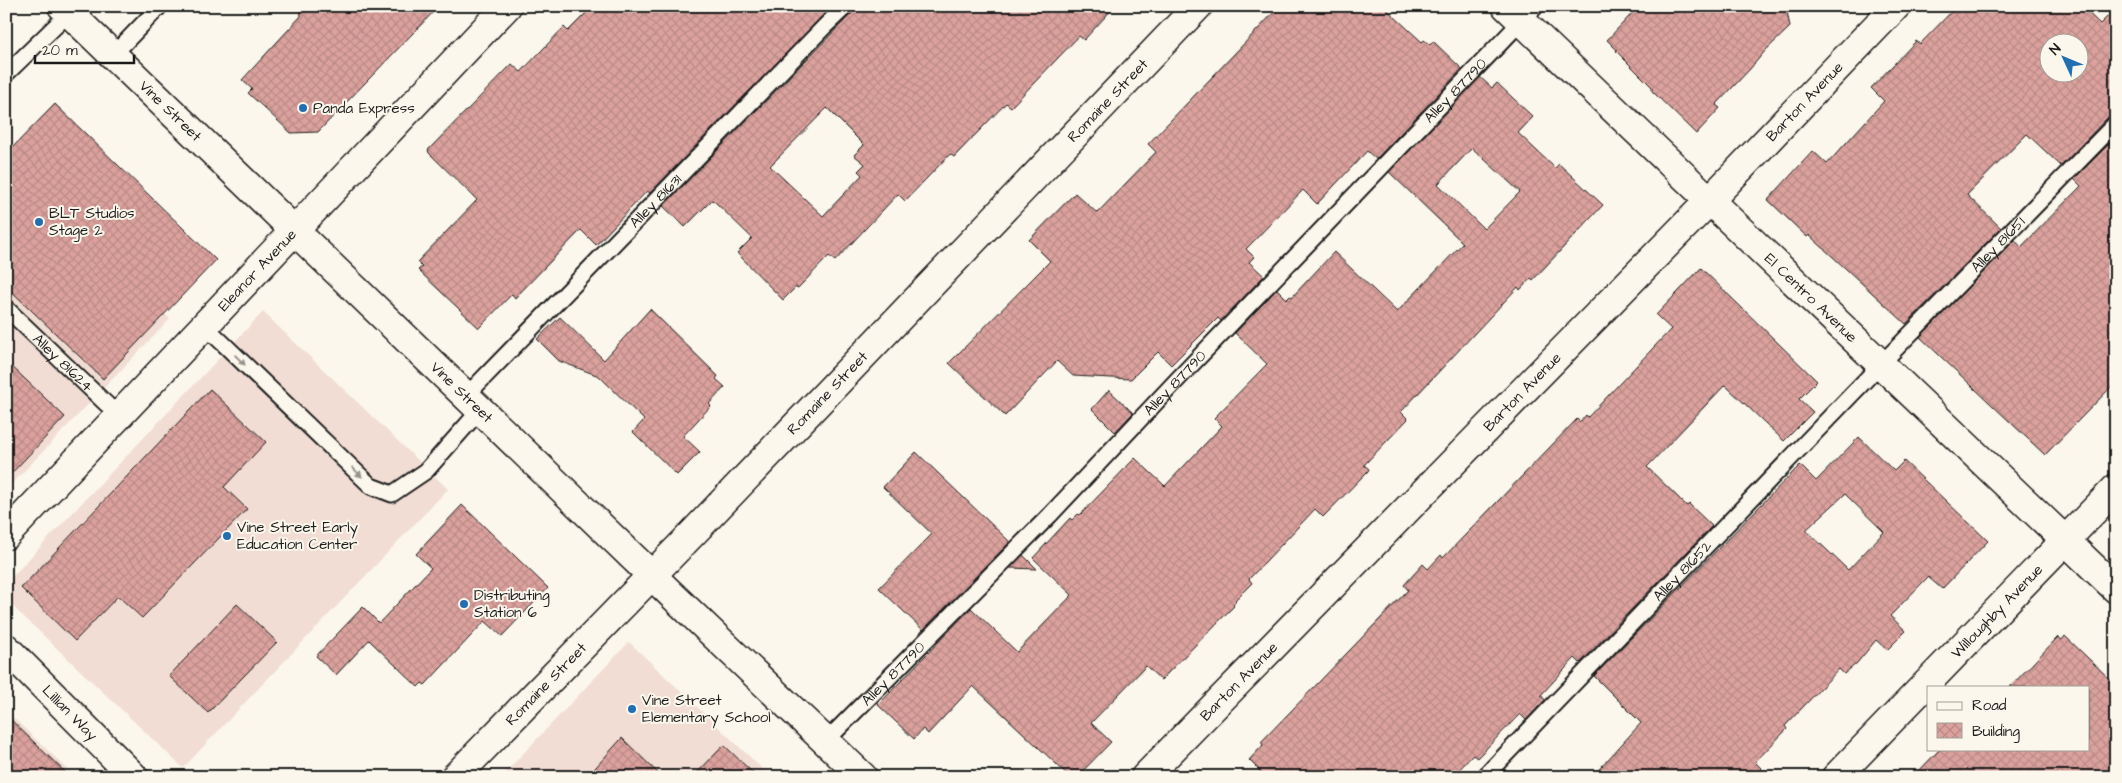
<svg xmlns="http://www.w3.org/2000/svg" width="2122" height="783" viewBox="0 0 2122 783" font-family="'Architects Daughter',sans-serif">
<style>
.built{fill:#f1ddd4}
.building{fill:url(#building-cross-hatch);stroke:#1c1c1c;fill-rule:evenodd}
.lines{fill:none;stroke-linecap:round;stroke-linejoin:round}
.service-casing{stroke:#1c1c1c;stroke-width:19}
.minor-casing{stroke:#1c1c1c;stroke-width:31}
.tertiary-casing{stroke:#1c1c1c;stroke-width:31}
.secondary-casing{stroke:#1c1c1c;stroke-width:31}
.service{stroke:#fbf7ec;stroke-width:15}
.minor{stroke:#fbf7ec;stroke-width:28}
.tertiary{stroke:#fbf7ec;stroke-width:28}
.secondary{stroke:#fbf7ec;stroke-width:28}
.oneway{fill:#97948e}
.poi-dot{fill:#1f6fb2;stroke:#fbf7ec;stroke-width:2}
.labels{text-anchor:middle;stroke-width:4;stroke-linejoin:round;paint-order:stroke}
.street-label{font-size:15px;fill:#1c1c1c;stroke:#fbf7ec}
.poi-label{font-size:15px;fill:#1c1c1c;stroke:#fbf7ec;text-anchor:start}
</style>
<defs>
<pattern id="building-cross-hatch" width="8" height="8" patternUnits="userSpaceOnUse" patternTransform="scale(1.25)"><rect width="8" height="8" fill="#dba19d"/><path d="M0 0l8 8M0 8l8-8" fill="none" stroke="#bb8a87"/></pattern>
</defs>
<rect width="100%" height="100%" fill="#fbf7ec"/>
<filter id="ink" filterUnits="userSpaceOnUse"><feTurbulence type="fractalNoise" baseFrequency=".02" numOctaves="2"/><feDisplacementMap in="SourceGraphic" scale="10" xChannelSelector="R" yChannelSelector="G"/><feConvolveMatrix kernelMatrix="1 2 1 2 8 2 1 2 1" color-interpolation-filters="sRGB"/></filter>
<g filter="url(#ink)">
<g class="built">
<polygon points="6,157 170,319 6,490"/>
<polygon points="263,312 448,489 183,768 6,600 6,583"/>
<polygon points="629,642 771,777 501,777"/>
<polygon points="6,711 76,777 6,777"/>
</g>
<g class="building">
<polygon points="300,6 439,6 318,132 291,133 248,93 252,89 242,80 301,16"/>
<polygon points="593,6 832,6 650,193 647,191 596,245 581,230 515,298 512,294 479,328 418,270 422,267 417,262 477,200 429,153 428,150 512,64 521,72 564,27 568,31"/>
<path d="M855 6H1115L1084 40 1079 36 1011 107 1006 103 954 157 950 154 905 201 898 194 835 261 829 256 798 288 796 287 783 300 737 253 752 238 714 201 712 200 685 227 663 206 852 13ZM827 108 864 145 854 155 865 164 858 171 862 175 823 216 770 166Z"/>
<polygon points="1280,6 1383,6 1422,42 1424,40 1430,45 1433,41 1462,69 1376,159 1367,151 1317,204 1303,190 1246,249 1254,257 1249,262 1264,276 1221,321 1218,318 1171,365 1158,352 1131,379 1073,376 1057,361 1005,416 949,363 1050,261 1029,240 1075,193 1097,213 1156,152 1148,144"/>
<polygon points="1639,6 1786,6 1790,27 1765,51 1750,69 1716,105 1720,108 1696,134 1652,91 1652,87 1616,51 1617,50 1607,40"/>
<path d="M1957 6H2081L2100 24 2116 8V114L2109 116 2061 166 2027 134 1967 195 2001 228 1906 324 1809 235 1807 237 1768 200 1813 151 1827 164 1884 101 1871 88 1916 41 1920 44ZM2050 42H2080V72H2050Z"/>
<path d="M1480 77 1492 88 1497 83 1533 117 1518 133 1555 168 1559 164 1603 205 1533 280 1531 278 1520 290 1518 287 1401 412 1408 419 1364 465 1369 469 1368 471 1323 517 1315 509 1249 579 1252 583 1235 600 1236 601 1233 605 1234 606 1161 680 1146 666 1091 723 1111 742 1077 777H1070L973 686 928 734 923 729 914 739 878 705 971 608 1017 652 1072 595 1033 558 1070 518 1072 520 1078 514 1080 515 1135 458 1165 486 1222 426 1214 418 1267 364 1235 333 1277 289 1287 299 1290 296 1292 297 1334 252 1397 312 1463 243 1389 172ZM1472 148 1520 192 1484 229 1438 184Z"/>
<polygon points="55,104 216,260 103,379 6,286 6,154"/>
<polygon points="2116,137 2116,382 2045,455 1920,337 2015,240 2021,247 2081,186 2074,179"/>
<polygon points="1701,268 1817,381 1799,399 1813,412 1784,441 1725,385 1647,467 1687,506 1689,504 1712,526 1580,663 1575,658 1541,695 1545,700 1526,720 1520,714 1477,758 1473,755 1452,777 1266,777 1249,760 1263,745 1261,742 1408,590 1404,585 1423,564 1428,569 1441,555 1443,558 1577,419 1580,422 1586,415 1588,417 1671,329 1656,315"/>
<polygon points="650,309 718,376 716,379 725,387 709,404 711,406 683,436 700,452 677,475 633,432 644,420 599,376 559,361 537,339 560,317 604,360"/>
<polygon points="6,361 65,417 6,479"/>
<polygon points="210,389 266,442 224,487 247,509 142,618 118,596 75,641 21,588"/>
<polygon points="1109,390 1133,413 1115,432 1092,409"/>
<path d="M1859 437 1894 471 1904 461 1988 541 1942 589 1928 577 1890 616 1906 631 1887 650 1876 640 1857 663 1844 674 1839 669 1785 726 1787 729 1755 762 1770 777H1592L1641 723 1594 676 1800 465 1816 481ZM1845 494 1884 532 1848 570 1806 530Z"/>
<polygon points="916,452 1010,542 923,630 879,588 932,534 883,487"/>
<polygon points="462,505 548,588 502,636 485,621 425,685 422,683 418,687 369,640 336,675 316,656 363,607 379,623 431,568 416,554"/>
<polygon points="1023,555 1037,569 1010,568"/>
<polygon points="237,604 277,642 208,713 169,676"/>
<polygon points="2065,636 2116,685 2116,777 1913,777 1940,749 2088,749 2088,687 2010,687 2058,637 2062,640"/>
<polygon points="6,715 70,777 6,777"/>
<polygon points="622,738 662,777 587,777"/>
<polygon points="724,745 757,777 693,777"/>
</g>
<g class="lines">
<g class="service-casing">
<g id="service">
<polyline points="113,55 160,6"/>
<polyline points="6,74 69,13"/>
<path id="s1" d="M6 308 119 416"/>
<polyline points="205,326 371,486 392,494 426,471 480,410"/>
<path id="s2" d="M466 396 825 26 846 6"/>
<path id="s3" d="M826 741 1050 515 1177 380 1536 6"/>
<path id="s4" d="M1484 777 1880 365 2116 123"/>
</g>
</g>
<g class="minor-casing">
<g id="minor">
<path id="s5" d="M1506 6 2116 589"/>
<path id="s6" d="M6 535 507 6"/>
<path id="s7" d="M6 648 134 777"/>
<path id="s8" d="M455 777 693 533 1198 6"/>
<path id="s9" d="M1145 777 1710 200 1896 6"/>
</g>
</g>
<g class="tertiary-casing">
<g id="tertiary">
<path id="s10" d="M1836 777 2116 488"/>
</g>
</g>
<g class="secondary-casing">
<g id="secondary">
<path id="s11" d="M62 6 671 594 863 777"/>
</g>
</g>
<use href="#service" class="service"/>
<use href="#minor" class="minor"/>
<use href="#tertiary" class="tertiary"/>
<use href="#secondary" class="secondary"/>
</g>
<defs><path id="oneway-solid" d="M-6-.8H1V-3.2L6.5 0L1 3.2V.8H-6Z" transform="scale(1.25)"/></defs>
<g class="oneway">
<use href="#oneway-solid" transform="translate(240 360) rotate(44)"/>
<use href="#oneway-solid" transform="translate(357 472) rotate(44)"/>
</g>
</g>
<g class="poi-dot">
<circle cx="303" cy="108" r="5"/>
<circle cx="39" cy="222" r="5"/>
<circle cx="227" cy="536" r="5"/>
<circle cx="464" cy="604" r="5"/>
<circle cx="632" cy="709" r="5"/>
</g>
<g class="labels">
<g class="street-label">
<text dy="5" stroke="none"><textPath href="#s3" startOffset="905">Alley 87790</textPath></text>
<text dy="5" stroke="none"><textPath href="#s8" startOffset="940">Romaine Street</textPath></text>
<text dy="5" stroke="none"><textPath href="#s9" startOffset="944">Barton Avenue</textPath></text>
<text dy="5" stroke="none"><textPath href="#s11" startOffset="151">Vine Street</textPath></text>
<text dy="5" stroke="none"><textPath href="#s2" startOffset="272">Alley 81631</textPath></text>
<text dy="5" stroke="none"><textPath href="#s4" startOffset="740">Alley 81651</textPath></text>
<text dy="5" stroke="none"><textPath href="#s6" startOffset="365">Eleanor Avenue</textPath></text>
<text dy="5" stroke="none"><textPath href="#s5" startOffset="422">El Centro Avenue</textPath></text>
<text dy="5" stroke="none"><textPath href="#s1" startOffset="79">Alley 81624</textPath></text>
<text dy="5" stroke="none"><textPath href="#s3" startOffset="500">Alley 87790</textPath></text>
<text dy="5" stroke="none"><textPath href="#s11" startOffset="556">Vine Street</textPath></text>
<text dy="5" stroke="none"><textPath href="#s9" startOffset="539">Barton Avenue</textPath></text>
<text dy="5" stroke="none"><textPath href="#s8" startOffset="535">Romaine Street</textPath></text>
<text dy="5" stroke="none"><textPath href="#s4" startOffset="286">Alley 81652</textPath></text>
<text dy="5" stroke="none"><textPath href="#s10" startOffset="231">Willoughby Avenue</textPath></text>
<text dy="5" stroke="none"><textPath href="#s3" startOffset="95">Alley 87790</textPath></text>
<text dy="5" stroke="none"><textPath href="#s9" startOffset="134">Barton Avenue</textPath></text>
<text dy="5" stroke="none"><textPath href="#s8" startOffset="130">Romaine Street</textPath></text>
<text dy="5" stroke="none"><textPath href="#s7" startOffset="91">Lillian Way</textPath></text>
</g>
<g class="poi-label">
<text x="313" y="113">Panda Express</text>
<text x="49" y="218">BLT Studios<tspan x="49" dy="17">Stage 2</tspan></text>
<text x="237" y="532">Vine Street Early<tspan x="237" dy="17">Education Center</tspan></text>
<text x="474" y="600">Distributing<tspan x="474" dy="17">Station 6</tspan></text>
<text x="642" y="705">Vine Street<tspan x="642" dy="17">Elementary School</tspan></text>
</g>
</g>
<rect width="2122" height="783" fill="none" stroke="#fbf7ec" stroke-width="25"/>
<rect x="12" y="12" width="2097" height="758" fill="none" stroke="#1c1c1c" stroke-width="2" filter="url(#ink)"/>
<rect x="1927" y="686" width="162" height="65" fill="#fbf7ec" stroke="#a29f99"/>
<rect x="1937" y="702" width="25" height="8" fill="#fbf7ec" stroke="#a29f99"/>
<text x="1972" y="710" font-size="15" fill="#1c1c1c">Road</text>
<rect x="1937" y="723" width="25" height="15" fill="url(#building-cross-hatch)" stroke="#a29f99"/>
<text x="1972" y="736" font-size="15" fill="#1c1c1c">Building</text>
<g transform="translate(2064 58) rotate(314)"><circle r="24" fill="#fbf7ec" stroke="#a29f99"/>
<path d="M0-4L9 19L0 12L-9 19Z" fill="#1f6fb2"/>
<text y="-8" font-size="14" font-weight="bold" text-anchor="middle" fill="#1c1c1c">N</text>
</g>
<path d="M35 55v8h99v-8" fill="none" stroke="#1c1c1c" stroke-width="2.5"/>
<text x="42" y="55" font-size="15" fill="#1c1c1c" stroke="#fbf7ec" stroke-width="4" paint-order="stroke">20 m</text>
</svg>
